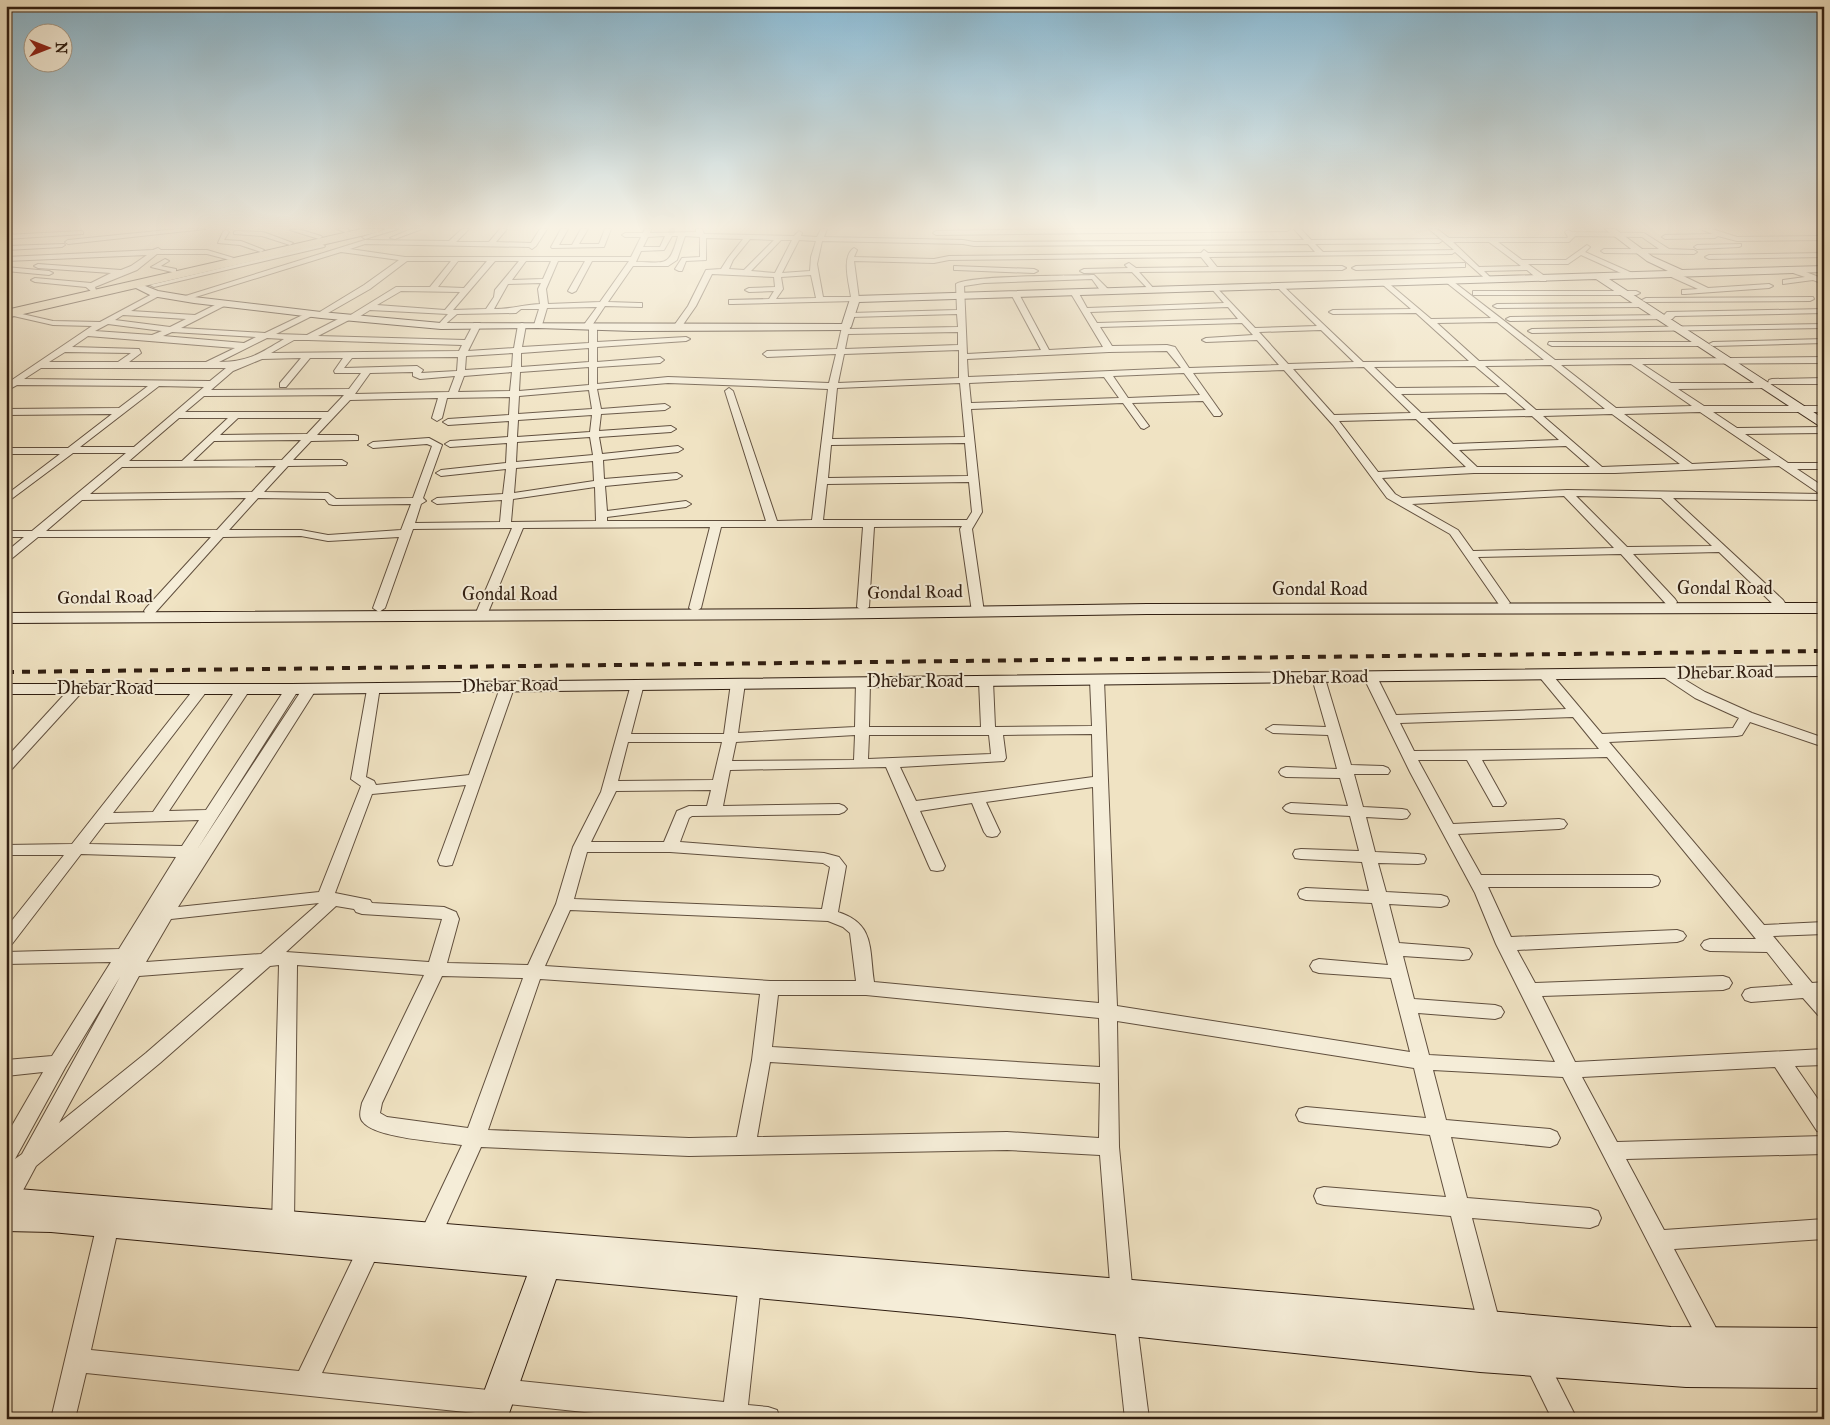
<svg xmlns="http://www.w3.org/2000/svg" width="1830" height="1425" viewBox="0 0 1830 1425" font-family="'IM FELL Great Primer',serif">
<style>
.lines{fill:none;stroke-linecap:round;stroke-linejoin:round}
.street-casing{stroke:#604f3e;stroke-width:2}
.secondary-casing{stroke:#301e11;stroke-width:2}
.highway-casing{stroke:#301e11;stroke-width:2}
.street{fill:#f5edd8;fill-rule:evenodd}
.secondary{fill:#f5edd8;fill-rule:evenodd}
.highway{fill:#f0e3c3;fill-rule:evenodd}
.rail{stroke:#301e11;stroke-width:4;stroke-dasharray:8 8;stroke-linecap:butt}
.labels{text-anchor:middle;stroke-width:4;stroke-linejoin:round;paint-order:stroke}
.street-label{font-size:18px;fill:#301e11;stroke:#f5edd8}
</style>
<rect width="100%" height="100%" fill="#f0e3c3"/>
<filter id="stains"><feTurbulence type="fractalNoise" baseFrequency=".004" numOctaves="4"/><feColorMatrix values="0 0 0 0 .2 0 0 0 0 .09 0 0 0 0 .02 0 0 0 .5 -.17"/></filter>
<radialGradient id="worn" r=".72"><stop offset=".6" stop-color="#630" stop-opacity="0"/><stop offset="1" stop-color="#630" stop-opacity=".3"/></radialGradient>
<g class="lines">
<g class="street-casing">
<g id="street">
<polygon points="177,229 205,229 68,244 65,242 68,240"/>
<polygon points="298,229 321,236 322,237 319,239 290,230"/>
<polygon points="337,229 348,229 349,231 346,233"/>
<polygon points="386,229 398,229 365,239 362,237"/>
<polygon points="411,229 422,229 395,239 390,238"/>
<path d="M462 229H469L456 242H489L500 229H507L496 242 531 243 540 229H547L536 246 532 249 529 247 365 244 350 249 405 257H631L641 237H625L622 235 625 233H643L645 229H651L650 233 696 232V229H702L704 234 794 236 799 231 802 233 801 236 817 237 821 229H827L824 237 963 240 974 242 1304 240 1294 229H1301L1311 240 1439 239 1442 241 1439 243 1315 244 1323 252 1454 250 1429 229H1437L1449 238H1567L1568 237 1565 232 1568 230 1572 232 1644 233 1669 249 1694 250 1697 252 1694 254 1604 253 1601 251 1604 249H1659L1642 237 1575 236 1569 242H1498L1522 260H1566L1587 245 1590 247 1585 252 1639 276 1632 278 1581 255 1568 264H1528L1546 277V281H1540L1527 270 1484 271 1493 280 1489 282 1455 252 1452 254 1209 257 1217 267 1342 266 1346 268 1342 270 1139 272 1154 289 1150 291 1132 272 1084 273 1080 271 1084 269 1128 268 1125 265 1129 263 1136 268 1209 267 1201 257 949 260 934 263 854 261 859 299 855 301 732 304H729V300L769 299 774 291 749 292 745 290 749 288 775 287 774 277 712 274 696 306 680 329H677L673 327 688 306 706 270 721 269 728 258 743 239 706 238V260L686 261 682 271H679L675 269 682 258 700 257V237L685 236 677 260 668 266H633L608 302 639 303H642V307L605 306 593 324 597 326V342L686 337 690 339 686 341 597 347V362L660 357 664 360 660 363 597 367V384L668 377 829 383 836 354 767 357 763 354 767 351 837 349 842 327 846 325H849L850 329 958 327 957 314 851 317 847 315 851 313 957 310 956 284C969 275 1072 276 1094 275L1108 289V293H1102L1092 279 984 283 964 286 967 354 1041 350 1011 294 1015 292 1019 294 1049 350 1103 347 1070 292 1074 290H1077L1087 308 1224 303 1211 288 1215 286 1255 328 1317 326 1278 288V284H1281L1363 362 1469 361 1416 313 1333 314 1329 312 1333 310 1411 309 1383 285 1382 283 1386 281 1431 319 1491 318 1447 283 1446 281 1450 279 1555 360 1824 357V363L1642 364 1671 383H1768L1769 380 1772 379 1824 378V384H1770L1769 387 1766 388 1678 389 1704 406H1824V412H1713L1737 428 1824 427V433L1745 434 1788 463H1824V469H1797L1824 487V500L1673 498 1783 600 1785 603 1783 606H1775L1719 552 1633 554 1675 599 1677 602 1675 605H1667L1621 554 1478 557 1510 603 1504 607 1500 606 1450 534 1387 498 1333 425 1284 370 1193 373 1222 414 1220 416H1214L1203 401 1132 403 1149 426 1144 429 1141 428 1123 403 971 409 982 512 972 529 984 612 978 616 972 612 960 529 962 526 874 527 869 607 863 611 857 607 863 527H721L701 608 695 612 689 608 710 527 523 528 487 615 481 619 475 615 512 528 413 529 385 608 379 612 373 608 399 537 328 541 301 536 223 537 154 614H146L144 611 146 608 211 537H38L10 560 6 561V552L24 537H6V531H32L126 453H73L6 503V495L60 454H6V448H68L112 414 6 415V409L119 408 148 386 17 385 6 391V384L92 326 53 325 9 315V311L53 321 100 322 156 292 160 294 159 296 131 311 195 315 223 301H226V305L181 328 265 333 309 312 313 314 312 316 276 334 307 335 344 316H349L396 287H430L451 261H407L370 289 321 317H318V313L364 285 399 260 341 252 186 300 179 298 365 240 449 241ZM665 236 660 247H643L648 237ZM672 236H678C669 268 666 262 636 262L641 251 664 250ZM750 239 774 240 744 270 729 269 733 260ZM781 240H792L775 273 751 271ZM799 240 816 241 811 257 810 271 782 273ZM822 241 963 244 974 246 1308 244 1315 252 1208 253 1204 250 1201 253 949 256 934 259 854 257 857 250 854 248C841 256 849 283 851 297H823L817 264ZM1453 242H1489L1521 266 1479 267ZM458 261H487L464 288 438 287ZM495 261H519L495 290 494 297 486 309 453 310ZM526 261H551L543 279 512 280ZM558 261H585L568 291 572 293 576 291 592 261H629L600 302 548 304 546 289ZM811 275 816 298 776 299 783 289 781 277ZM541 283 538 289 540 304C523 305 511 309 494 309L508 284ZM401 291 460 292 445 310 377 305ZM597 307 583 326 589 328V343L522 347 526 325 522 323 518 325 514 348 468 351 481 325 480 323H474L465 340 318 336 349 320H354L370 310 448 314 437 326 441 328 457 314 516 313 521 309H539L534 325 538 327 542 325 547 308ZM1228 307 1238 319 1097 323 1090 312ZM123 315 186 319 170 327 115 320ZM1497 322 1544 360 1479 361 1437 323ZM1242 323 1253 335 1206 338 1202 340 1206 342 1257 340 1279 365 1189 368 1175 347 1167 345 1112 346 1100 327ZM108 324 162 331 152 335 95 331ZM1321 330 1354 362 1288 364 1259 332ZM172 332 256 337 244 343 163 336ZM958 332V345L845 349 848 334ZM88 336 235 348 206 362H129L141 353 139 349 72 347ZM267 338 284 339C259 354 248 362 219 362ZM294 340H308L462 345 459 351 271 353ZM589 348V362L521 367V353ZM959 350V378L838 383 844 354ZM1167 351 1181 368 968 377 967 359 1109 352ZM65 352 131 353 118 362H49ZM513 353 512 367 465 370 466 356ZM458 357 457 371 421 373 423 370 417 366 344 368 352 358ZM301 358 280 383V387H286L310 358H343L334 371 335 373H361L349 389 211 390 233 371 262 359ZM1631 364 1692 406 1616 408 1561 365ZM1551 365 1605 409 1536 410 1485 366ZM1475 366 1500 387 1396 388 1374 367ZM589 367V385L519 391 520 372ZM1364 367 1411 413 1334 415 1293 369ZM41 368H226L210 381 24 379ZM413 372V376L420 379 455 376 449 392 355 394 370 373ZM512 372 510 391 458 392 464 376ZM1184 373 1200 395 1128 398 1113 376ZM1104 377 1119 398 971 403 969 383ZM668 383 828 389 812 520 777 521 733 391 729 388 725 391 766 521H607V517L686 507 691 504 686 501 607 511 605 486 677 479 682 476 677 473 604 479 603 460 678 452 683 449 678 446 602 454 599 437 671 432 676 429 671 426 599 431 601 414 665 410 670 407 665 404 601 409 597 389ZM960 383 965 437 832 439 837 388ZM159 386 204 387 134 447H80ZM589 390 592 409 518 414 519 396ZM1506 393 1526 410 1421 413 1401 394ZM344 395 328 412H185L204 396ZM510 397 509 415 448 419 443 422 448 425 509 421 508 437 450 441 445 444 450 447 507 443 506 463 441 470 436 473 441 476 506 469 503 494 437 498 432 501 437 504 502 500 500 522 415 523 421 504 426 501 423 498 442 445 429 438 373 442 368 445 373 448 427 444 432 446 413 498 336 499 328 493 264 492 288 466 346 465 347 463 342 460H293L311 441 358 440V436L355 435H317L350 400 438 398 432 418 437 421 442 418 447 398ZM1700 412 1771 460 1692 464 1624 414ZM1612 414 1680 464 1602 467 1543 416ZM592 415 590 432 517 437 518 420ZM1532 416 1559 440 1453 444 1427 418ZM179 418H228L182 461H129ZM238 418H322L307 434 220 435ZM1416 419 1466 467 1378 472 1339 421ZM590 437 593 455 516 462 517 442ZM301 440 282 460 193 461 214 441ZM965 443 968 476 828 478 831 445ZM1566 446 1590 467H1477L1459 450ZM593 461 594 481 514 493 516 468ZM276 466 252 492 90 494 122 467ZM1779 466 1820 494 1567 490 1402 498 1395 494 1382 478 1474 473H1615ZM969 482 972 512 967 520H823L827 484ZM595 487 596 521 511 522 513 499ZM1564 496 1614 548 1473 551 1458 530 1412 504ZM1576 496 1661 498 1712 546 1627 547ZM246 498 217 530 46 531 82 500ZM258 498 325 499 329 504 333 505 411 504 401 530 328 535 301 530H229Z"/>
<polygon points="561,229 568,229 559,245 572,245 581,229 588,229 579,244 599,244 605,229 611,229 604,247 552,248 551,247"/>
<polygon points="1075,229 1290,229 1287,231 936,235 933,233 936,231"/>
<polygon points="1700,229 1712,229 1737,237 1824,236 1824,240 1737,241 1718,236 1715,238 1665,239 1662,237 1665,235 1713,234"/>
<polygon points="226,230 229,232 224,240 241,241 264,250 261,252 240,245 218,243 223,232"/>
<polygon points="81,231 83,232 83,234 6,239 6,235"/>
<polygon points="236,231 263,232 293,243 290,245 262,236 234,234 234,232"/>
<polygon points="64,244 65,245 62,247 6,250 6,246"/>
<polygon points="322,244 325,246 324,247 154,287 150,285"/>
<polygon points="1741,244 1741,246 1739,247 1697,249 1694,247 1697,245"/>
<polygon points="158,248 161,250 207,250 234,258 230,260 207,254 157,254 137,270 95,287 96,290 92,292 86,287 35,282 31,280 35,278 91,283 111,273 38,268 34,266 38,264 121,270 131,266 147,255 6,261 6,257 153,250"/>
<polygon points="1824,253 1824,257 1709,259 1705,257 1709,255"/>
<polygon points="165,259 169,261 161,266 176,269 176,273 151,267"/>
<polygon points="1465,263 1465,267 1462,267 1356,270 1352,268 1356,266"/>
<polygon points="954,266 1034,269 1038,271 1034,273 957,270 954,270"/>
<polygon points="6,267 49,271 53,273 49,275 6,271"/>
<polygon points="1787,267 1793,267 1824,279 1824,284 1813,280 1783,284 1783,280 1805,277 1787,271"/>
<polygon points="1669,272 1675,272 1708,288 1769,284 1773,286 1769,288 1685,294 1682,294 1682,290 1698,289 1669,276"/>
<polygon points="1473,291 1636,291 1640,293 1636,295 1473,295"/>
<polygon points="1813,297 1814,299 1810,301 1646,302 1642,300 1646,298"/>
<polygon points="1643,303 1647,305 1646,307 1497,308 1493,306 1497,304"/>
<polygon points="1824,309 1824,313 1675,316 1672,319 1510,321 1506,319 1510,317 1664,315 1667,312"/>
<polygon points="1824,324 1824,328 1532,333 1528,331 1532,329"/>
<polygon points="1824,339 1824,343 1713,346 1709,344 1713,342"/>
<polygon points="1549,342 1703,342 1707,344 1703,346 1552,346 1548,344"/>
<path d="M1667 669 1705 692 1752 713 1824 738V747L1750 722 1742 735 1737 736 1609 742 1764 925 1824 922V934L1773 936 1812 983 1824 982V1017L1818 1015 1803 998 1751 1002 1745 1000 1742 995 1745 990 1751 988 1793 985 1767 952 1710 951 1704 949 1701 945 1704 941 1710 939H1756L1607 757 1482 760 1506 803 1503 806H1493L1467 760H1418L1453 824 1559 819 1564 820 1567 824 1564 828 1559 829 1458 834 1481 875H1652L1658 877 1660 881 1658 885 1652 887H1488L1511 937 1677 930 1683 932 1686 936 1683 940 1677 942 1517 950 1535 983 1723 976 1729 978 1732 983 1729 988 1723 990 1542 996 1575 1062 1824 1049V1065L1795 1066 1824 1108V1133L1817 1131 1775 1067 1582 1077 1617 1142 1824 1136V1154L1626 1159 1664 1230 1824 1219V1239L1674 1249 1724 1343 1720 1351 1712 1354 1704 1351 1563 1077 1433 1070 1446 1120 1550 1129 1557 1132 1560 1138 1557 1144 1550 1147 1451 1137 1467 1198 1590 1208 1598 1211 1601 1218 1598 1225 1590 1228 1472 1218 1501 1327 1498 1335 1490 1338 1482 1335 1479 1327 1451 1216 1324 1205 1317 1203 1314 1196 1317 1189 1324 1187 1446 1197 1430 1135 1306 1123 1299 1121 1296 1115 1299 1109 1306 1107 1426 1118 1414 1068 1117 1021 1119 1147 1133 1296 1130 1304 1122 1307 1114 1304 1111 1296 1100 1155 1007 1150 689 1156 481 1147 436 1247 428 1250 420 1247 417 1240 462 1145C441 1142 375 1138 363 1122 358 1117 361 1109 362 1103L424 975 297 965 294 1224 291 1231 283 1234 275 1231 272 1224 279 965 270 966 160 1063 36 1166 13 1209 6 1211V1164L8 1163 6 1164V1136L43 1072 6 1076V1060L52 1056 111 962 6 964V952L119 949 176 857 81 854 12 944 6 946V928L64 855H6V845L72 844 198 684H208L210 687 113 813 153 812 239 685H249L251 688 169 811 206 810 287 686H297L299 689 198 848 305 685H315L317 688 178 907 319 892 361 786 351 779 368 684H378L380 687 366 777 374 781 376 785 469 775 501 685 503 682H513L515 685 452 865 446 866 440 865 438 861 466 785 372 794 335 893 370 900 372 903 444 907 456 912 459 919 447 963 528 965 556 904 573 847 601 792 632 681H642L644 684 631 734H724L731 683 738 679 745 683 738 733 855 727 856 682 863 678 870 682 869 727H981L979 681 986 677 993 681 995 727 1092 726 1090 680 1092 677H1102L1104 680 1117 1006 1410 1052 1391 978 1319 973 1313 971 1310 966 1313 961 1319 959 1388 965 1372 903 1306 900 1300 898 1298 894 1300 890 1306 888 1369 891 1362 862 1301 859 1295 858 1293 854 1295 850 1301 849 1359 851 1350 816 1291 813 1286 811 1283 808 1286 805 1291 803 1348 806 1340 778 1286 777 1281 775 1279 772 1281 769 1286 767 1337 769 1328 735 1273 733 1266 729 1273 725 1326 727 1312 678 1319 674 1324 675 1351 765 1383 766 1388 768 1390 771 1388 774H1354L1363 807 1402 809 1407 810 1410 814 1407 818 1402 819 1366 817 1375 852 1418 854 1424 855 1426 859 1424 863 1418 864 1378 863 1386 892 1441 895 1447 897 1449 901 1447 905 1441 907 1389 904 1399 943 1463 948 1469 949 1472 954 1469 959 1463 960 1403 956 1414 999 1495 1005 1501 1007 1504 1012 1501 1017 1495 1019 1418 1013 1429 1055 1555 1062 1496 944 1475 893 1410 772 1363 676 1365 673H1375L1396 715 1566 709 1537 674 1544 670 1549 671 1602 734 1733 728 1739 718 1695 698 1662 676 1660 673ZM1573 717 1599 749 1414 751 1400 723ZM1092 734 1093 777 916 801 900 767 1004 761 1006 758 1003 735ZM855 735 854 760 732 761 736 742ZM869 735H989L991 754 868 759ZM628 742H722L713 780 618 781ZM886 767 929 866 931 870 937 871 943 870 945 866 920 811 972 803 984 832 987 836 992 837 997 836 1000 832 986 802 1093 787 1099 1003 874 982C869 948 875 924 838 912L846 866 839 857 824 853 680 842 689 818 692 816 839 814 844 812 847 809 844 806 839 804 723 806 730 770ZM711 790 707 806H689L677 811 664 842H591L616 791ZM199 820 182 846 89 844 105 823ZM587 852H670L823 863 830 867 822 909 574 899ZM319 903 261 954 146 962 171 919ZM336 906 354 909 356 912 362 914 442 919 429 962 286 952ZM570 910 828 921 843 927 850 933 856 981H770L545 966ZM244 968 146 1053 59 1123 139 976ZM442 976 523 978 468 1128 387 1117 380 1113 382 1103ZM120 977 22 1154 15 1159 65 1068ZM540 979 760 994 752 1060 737 1137 689 1138 488 1130ZM778 995H866L1099 1018 1100 1067 772 1047ZM770 1062 1100 1083 1099 1138 1007 1132 757 1137Z"/>
<polygon points="78,684 83,685 85,688 83,691 11,770 6,771 6,758 73,685"/>
<polygon points="109,1210 117,1213 120,1220 91,1350 299,1371 361,1242 369,1239 377,1242 380,1249 322,1373 488,1390 492,1383 500,1379 724,1402 739,1284 742,1277 750,1273 758,1277 761,1284 748,1405 768,1407 777,1410 780,1419 651,1419 507,1404 503,1411 495,1415 86,1373 75,1419 51,1419 98,1220 101,1213"/>
<polygon points="1125,1306 1133,1309 1136,1317 1149,1419 1125,1419 1114,1317 1117,1309"/>
<polygon points="1535,1348 1543,1352 1577,1419 1552,1419 1523,1360 1527,1352"/>
</g>
</g>
<g class="secondary-casing">
<g id="secondary">
<polygon points="1605,229 1615,229 1653,257 1682,270 1824,266 1824,272 1609,279 1824,419 1824,429 1596,279 859,302 851,327 846,330 634,331 538,328 441,329 321,318 194,303 152,296 130,285 135,282 158,291 194,297 321,312 441,323 842,324 850,299 855,296 1668,271 1647,261"/>
<polygon points="1824,603 1824,613 1147,614 808,619 6,623 6,613 808,609 1147,604"/>
<polygon points="1824,666 1824,676 292,694 6,694 6,684 292,684"/>
<polygon points="6,1188 1121,1279 1671,1327 1824,1328 1824,1388 1686,1387 1480,1372 1176,1341 960,1317 556,1279 507,1419 474,1419 527,1276 51,1232 6,1231"/>
</g>
</g>
<g class="highway-casing">
<polygon id="highway" points="361,229 383,229 378,232 6,318 6,310"/>
</g>
<use href="#street" class="street"/>
<use href="#secondary" class="secondary"/>
<use href="#highway" class="highway"/>
<polyline class="rail" points="6,672 1824,651"/>
</g>
<linearGradient id="sky" x2="0" y2="1"><stop stop-color="#89b8d1"/><stop offset="0.53" stop-color="#f8f2e4"/><stop offset="1" stop-color="#f8f2e4" stop-opacity="0"/></linearGradient>
<rect width="1830" height="429" fill="url(#sky)"/>
<g class="labels">
<g class="street-label">
<text x="1725" y="594">Gondal Road</text>
<text x="1320" y="595">Gondal Road</text>
<text transform="translate(915 592) rotate(-1)" y="6">Gondal Road</text>
<text x="510" y="600">Gondal Road</text>
<text transform="translate(105 597) rotate(-1)" y="6">Gondal Road</text>
<text transform="translate(1725 672) rotate(-1)" y="6">Dhebar Road</text>
<text transform="translate(1320 677) rotate(-1)" y="6">Dhebar Road</text>
<text x="915" y="687">Dhebar Road</text>
<text transform="translate(510 685) rotate(-1)" y="6">Dhebar Road</text>
<text x="105" y="694">Dhebar Road</text>
</g>
</g>
<rect width="1830" height="1425" fill="none" stroke="#f0e3c3" stroke-width="25"/>
<rect x="8" y="8" width="1815" height="1410" fill="none" stroke="#301e11" stroke-width="2.5"/>
<rect x="12" y="12" width="1805" height="1400" fill="none" stroke="#301e11"/>
<g transform="translate(48 48) rotate(90)"><circle r="24" fill="#f5edd8" stroke="#a69a88"/>
<path d="M0-4L9 19L0 12L-9 19Z" fill="#8f2418"/>
<text y="-8" font-size="14" font-weight="bold" text-anchor="middle" fill="#301e11">N</text>
</g>
<rect width="100%" height="100%" filter="url(#stains)"/>
<rect width="100%" height="100%" fill="url(#worn)"/>
</svg>
